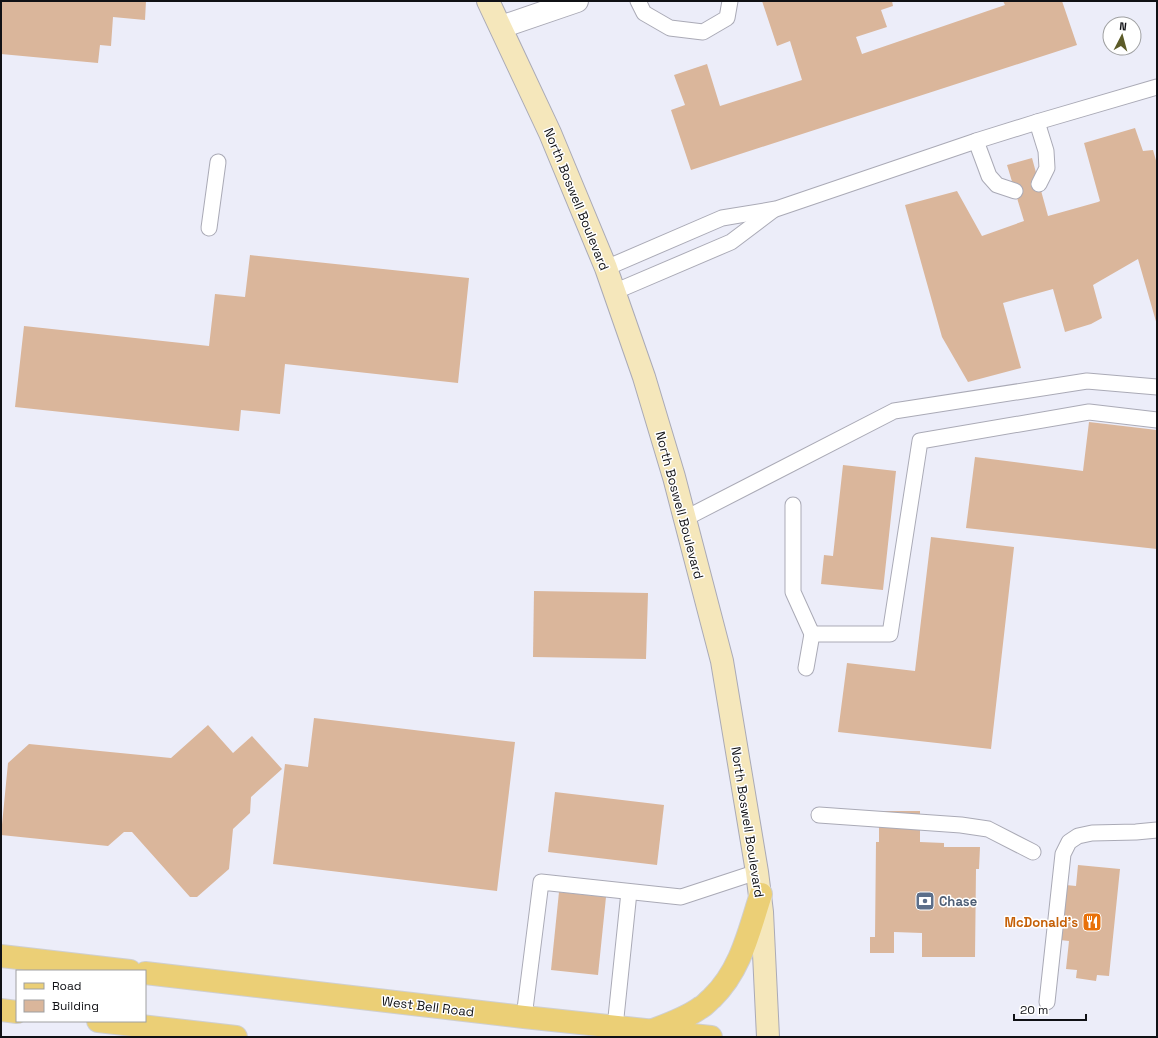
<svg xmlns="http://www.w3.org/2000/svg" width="1158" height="1038" viewBox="0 0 1158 1038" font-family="'Space Grotesk',sans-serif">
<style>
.building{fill:#dab69b}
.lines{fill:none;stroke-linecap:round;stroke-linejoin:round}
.lane-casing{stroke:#aaaab6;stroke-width:17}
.street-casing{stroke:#aaaab6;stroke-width:24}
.secondary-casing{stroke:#aaaab6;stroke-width:24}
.primary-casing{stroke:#cfcfd0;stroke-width:24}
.lane{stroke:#fff;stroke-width:15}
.street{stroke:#fff;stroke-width:22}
.secondary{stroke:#f5e7bb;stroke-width:22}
.primary{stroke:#ebcf76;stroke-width:22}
.labels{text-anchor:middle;stroke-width:3;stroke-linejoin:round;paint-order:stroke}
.street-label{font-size:13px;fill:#101115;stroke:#fff}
.service-label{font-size:13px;font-weight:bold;fill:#4e5e75;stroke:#fff;text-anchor:start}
.food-label{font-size:13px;font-weight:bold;fill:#c56008;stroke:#fff;text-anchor:end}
</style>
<rect width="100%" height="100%" fill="#ecedf9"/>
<g class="building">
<polygon points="1,1 146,1 145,20 113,17 111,46 100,45 98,63 1,54"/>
<polygon points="762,1 892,1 893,6 881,10 887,27 856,37 862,54 1005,5 1003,1 1062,1 1077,45 691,170 671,110 685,105 674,75 707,64 720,106 802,80 790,41 777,46"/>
<polygon points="1135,128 1143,151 1153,150 1157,164 1157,325 1138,259 1093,285 1102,318 1091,324 1065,332 1053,289 1003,303 1021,368 968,382 942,337 905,205 957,191 982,236 1024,221 1007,165 1032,158 1048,216 1098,202 1100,201 1084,143"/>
<polygon points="250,255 469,278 458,383 285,364 280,414 241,410 239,431 15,407 24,326 209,346 215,294 245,297"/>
<polygon points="1089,422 1157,430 1157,549 966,528 975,457 1083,471"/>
<polygon points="843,465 896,471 883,590 821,584 824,555 833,556"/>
<polygon points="931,537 1014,547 991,749 838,732 847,663 915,671"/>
<polygon points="534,591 648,593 646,659 533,657"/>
<polygon points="314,718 515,742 497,891 273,864 285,764 308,767"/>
<polygon points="208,725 233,753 252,736 282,769 251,797 250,813 233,829 229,869 197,897 190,897 132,832 124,832 108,846 1,835 8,763 29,744 171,758"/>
<polygon points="555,792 664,805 657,865 548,852"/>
<polygon points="879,811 920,811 920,842 944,843 944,847 980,847 979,869 976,869 975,957 922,957 922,933 894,932 894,953 870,953 870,937 875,937 876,842 879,842"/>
<polygon points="1078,865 1120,869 1109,976 1097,975 1096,981 1076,978 1077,970 1066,969 1069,941 1060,940 1066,885 1076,886"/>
<polygon points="559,892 606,897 598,975 551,970"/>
</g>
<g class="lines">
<g class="lane-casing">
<g id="lane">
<polyline points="638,1 644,13 670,28 703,32 727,18 730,1"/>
<polyline points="1037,122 1046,151 1047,168 1039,184"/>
<polyline points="976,141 989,176 997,185 1015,191"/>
<polyline points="209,228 218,162"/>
<polyline points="606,268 722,218 776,209 976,141 1037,122 1157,87"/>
<polyline points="614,292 731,242 772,211"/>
<polyline points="793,505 793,592 812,634"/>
<polyline points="684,519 894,411 1087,381 1157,387"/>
<polyline points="806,668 812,634 890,634 920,441 1089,412 1157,420"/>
<polyline points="819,815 961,825 988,829 1033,852"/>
<polyline points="1047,1002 1063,854 1069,842 1078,836 1092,833 1136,832 1157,830"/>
<polyline points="524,1017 541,882 681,897 757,872"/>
<polyline points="615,1027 629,892"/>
</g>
</g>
<g class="street-casing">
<polyline id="street" points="501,27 577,1"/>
</g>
<g class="secondary-casing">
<polyline id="secondary" points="488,1 550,133 606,268 644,377 674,477 722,661 757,872 762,912 768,1037"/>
</g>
<g class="primary-casing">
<g id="primary">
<polyline points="1,956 130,971"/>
<polyline points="145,973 524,1017 711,1037"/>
<polyline points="1,1010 17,1012"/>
<polyline points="98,1021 236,1037"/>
<path d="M653 1030C669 1024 686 1018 700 1008 705 1006 708 1001 712 998 741 970 749 931 761 894"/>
</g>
</g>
<use href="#lane" class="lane"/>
<use href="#street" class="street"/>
<use href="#secondary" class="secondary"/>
<use href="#primary" class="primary"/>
</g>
<defs>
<g id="bank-square" transform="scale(1)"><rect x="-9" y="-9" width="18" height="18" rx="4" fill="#5c6f8a" stroke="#fff"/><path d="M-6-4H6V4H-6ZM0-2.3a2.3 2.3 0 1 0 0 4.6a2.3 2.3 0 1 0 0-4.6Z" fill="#fff"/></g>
<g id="restaurant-square" transform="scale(1)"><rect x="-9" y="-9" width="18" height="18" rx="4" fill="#e8710a" stroke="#fff"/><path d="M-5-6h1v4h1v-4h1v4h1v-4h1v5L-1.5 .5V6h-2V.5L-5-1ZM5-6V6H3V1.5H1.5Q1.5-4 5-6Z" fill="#fff"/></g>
</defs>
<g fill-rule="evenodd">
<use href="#bank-square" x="925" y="901"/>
<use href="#restaurant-square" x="1092" y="922"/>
</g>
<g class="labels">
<g class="street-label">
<text transform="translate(577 199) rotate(68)" y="5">North Boswell Boulevard</text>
<text transform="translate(680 505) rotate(75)" y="5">North Boswell Boulevard</text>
<text transform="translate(748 822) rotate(81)" y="5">North Boswell Boulevard</text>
<text transform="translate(428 1006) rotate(7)" y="5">West Bell Road</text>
</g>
<g class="service-label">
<text x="939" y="906">Chase</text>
</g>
<g class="food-label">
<text x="1078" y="927">McDonald's</text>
</g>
</g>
<rect width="1158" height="1038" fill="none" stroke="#101115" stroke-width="4"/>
<rect x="16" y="970" width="130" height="52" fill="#ffffff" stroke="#9fa0a1"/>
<rect x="24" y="983" width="20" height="6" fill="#ebcf76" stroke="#9fa0a1"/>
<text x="52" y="990" font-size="12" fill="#101115">Road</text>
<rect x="24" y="1000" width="20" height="12" fill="#dab69b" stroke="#9fa0a1"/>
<text x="52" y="1010" font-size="12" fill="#101115">Building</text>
<g transform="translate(1122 36) rotate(6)"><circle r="19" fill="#ffffff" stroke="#9fa0a1"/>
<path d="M0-3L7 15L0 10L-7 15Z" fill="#5c5b28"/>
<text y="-6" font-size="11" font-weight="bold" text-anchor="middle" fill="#101115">N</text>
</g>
<path d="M1014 1014v6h72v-6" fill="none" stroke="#101115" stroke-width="2"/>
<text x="1020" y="1014" font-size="12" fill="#101115" stroke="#ffffff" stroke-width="3" paint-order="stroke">20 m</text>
</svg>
